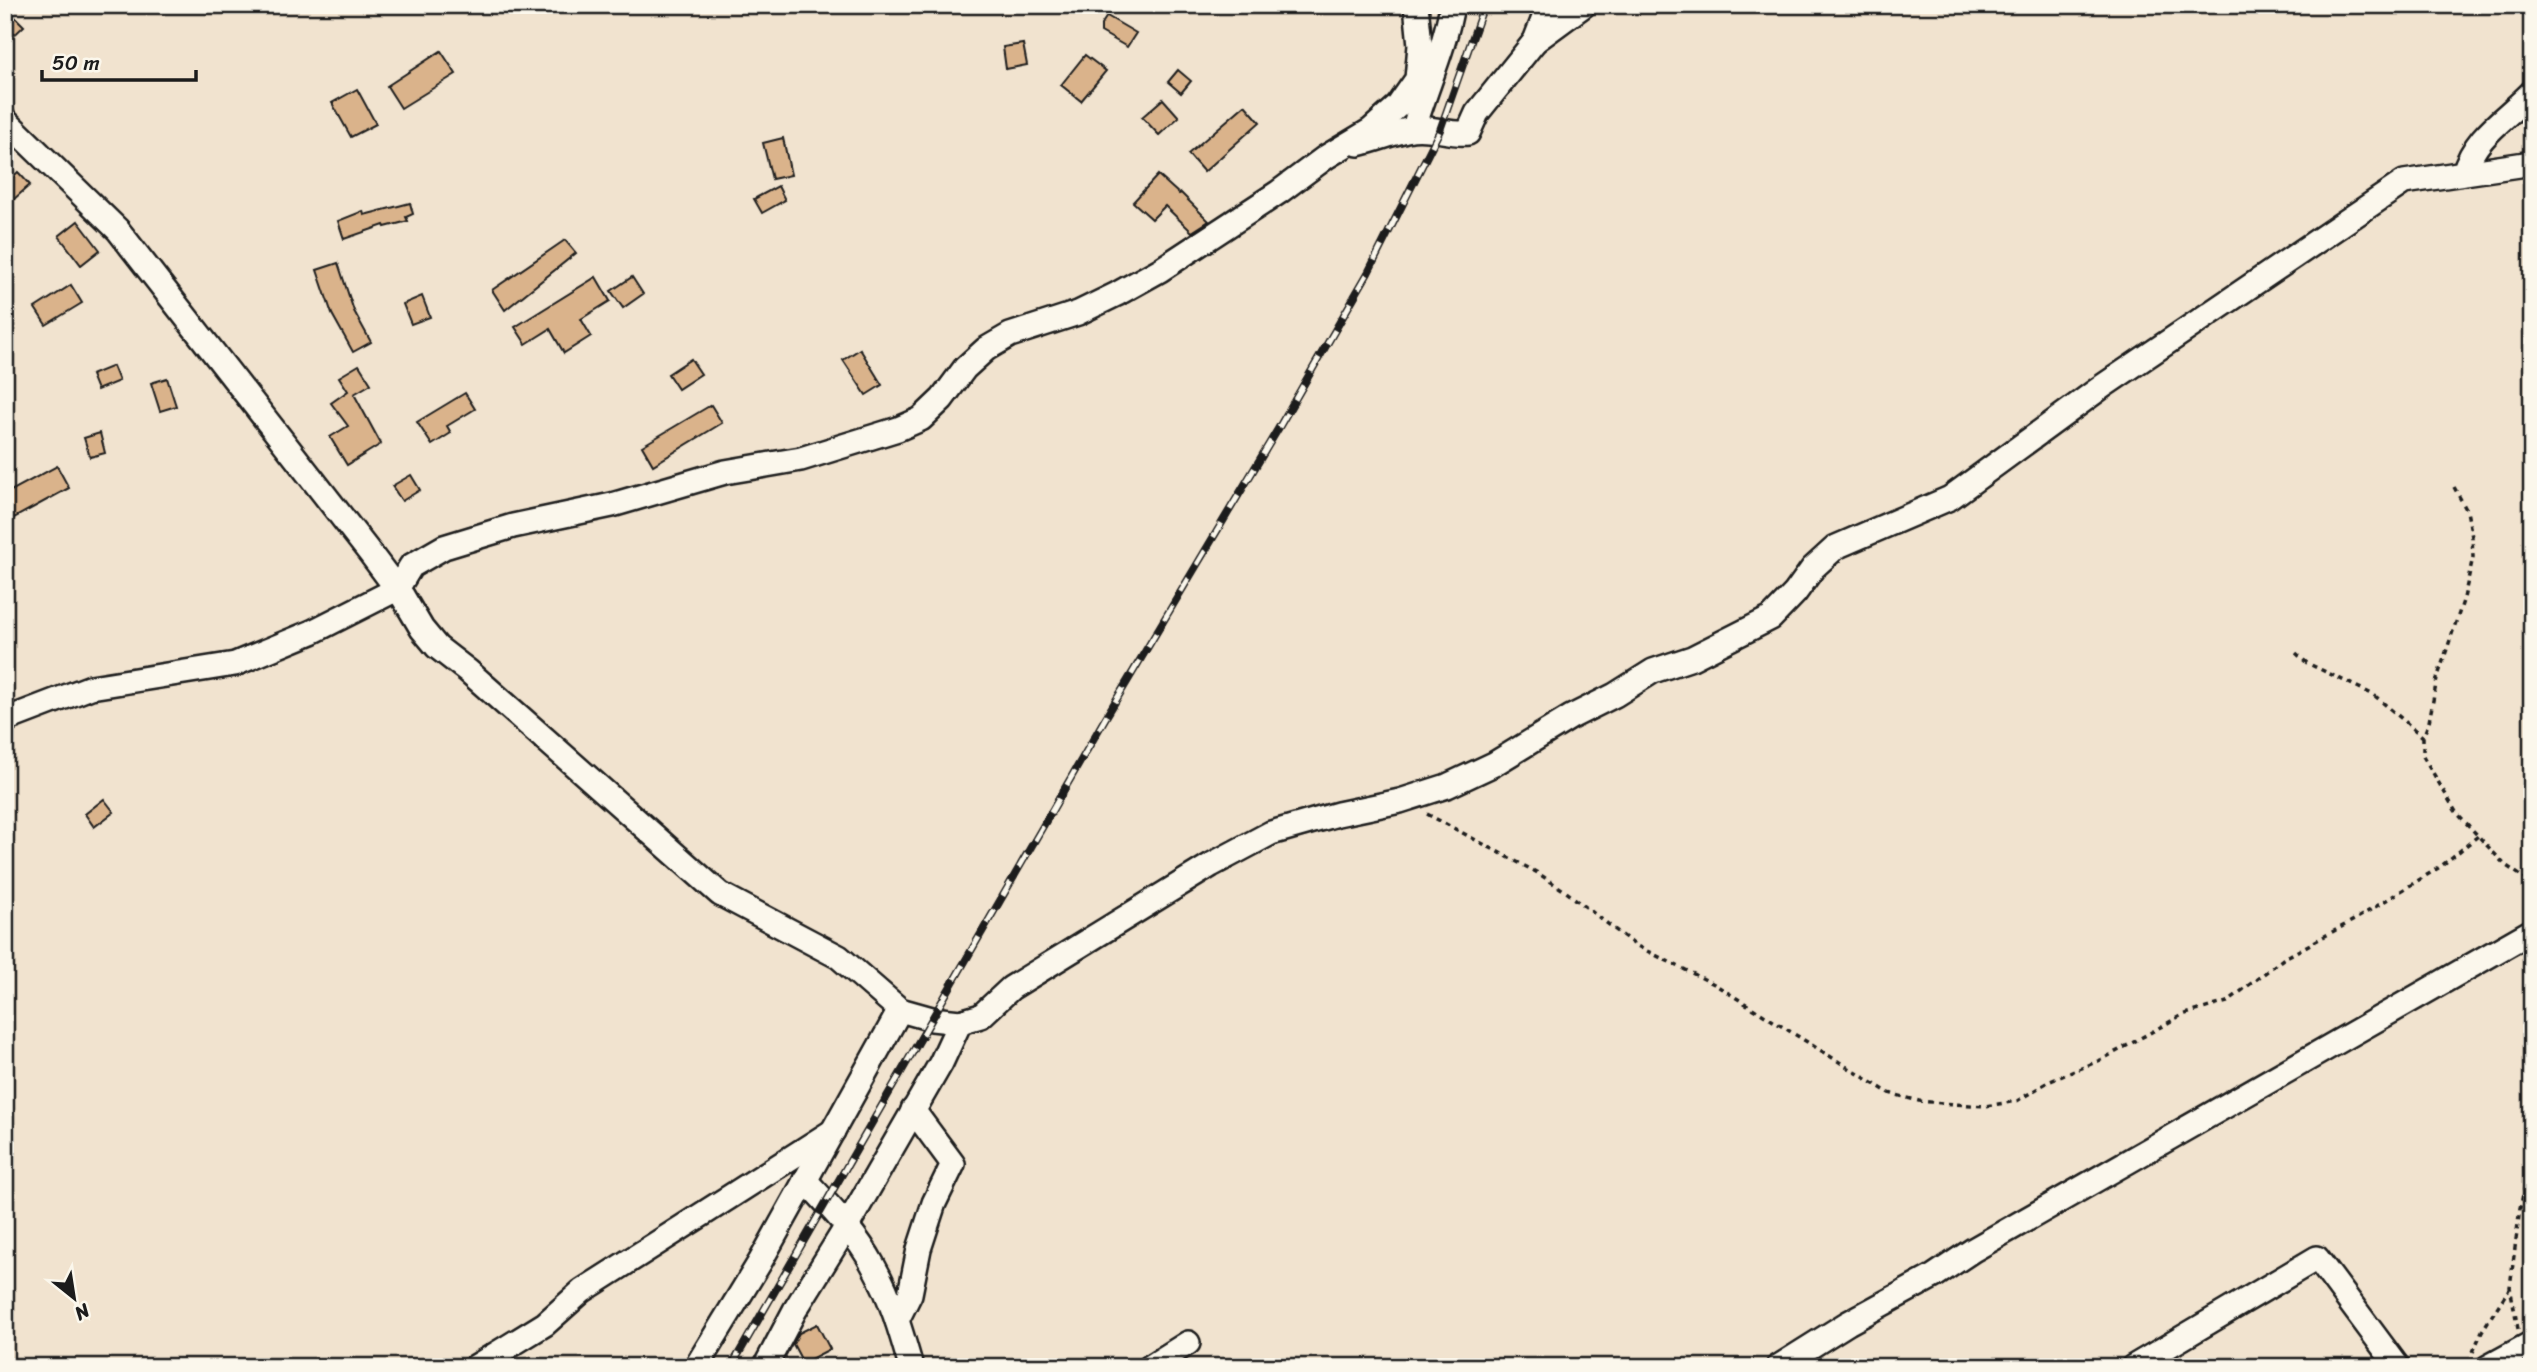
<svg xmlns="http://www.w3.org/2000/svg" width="2537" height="1372" viewBox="0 0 2537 1372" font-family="Sriracha,sans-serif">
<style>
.building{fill:#dab38b;stroke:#1c1c1c;stroke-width:2}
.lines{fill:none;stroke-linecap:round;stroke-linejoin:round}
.minor-casing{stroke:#1c1c1c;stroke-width:28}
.path{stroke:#1c1c1c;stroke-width:3.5;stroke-dasharray:5 5;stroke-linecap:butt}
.minor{stroke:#fbf7ec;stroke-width:23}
.rail-casing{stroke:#1c1c1c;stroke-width:8}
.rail{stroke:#fbf7ec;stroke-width:5;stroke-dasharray:16;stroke-linecap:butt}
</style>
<rect width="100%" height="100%" fill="#f1e3cf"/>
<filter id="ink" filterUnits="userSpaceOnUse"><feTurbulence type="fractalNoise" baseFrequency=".0143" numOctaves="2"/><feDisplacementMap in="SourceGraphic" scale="14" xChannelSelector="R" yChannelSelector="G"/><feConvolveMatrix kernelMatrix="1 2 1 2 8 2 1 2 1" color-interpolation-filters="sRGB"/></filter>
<g filter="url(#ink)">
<g class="building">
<polygon points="5,7 24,26 5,44"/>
<polygon points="1107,16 1136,33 1127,47 1101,32 1101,25"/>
<polygon points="1023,44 1027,65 1006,69 1003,47"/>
<polygon points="441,51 456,74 401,108 387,86"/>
<polygon points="1085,55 1106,71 1081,101 1061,85"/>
<polygon points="1178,70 1191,81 1181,93 1168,82"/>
<polygon points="357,89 376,124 351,137 332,103"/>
<polygon points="1163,99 1179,117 1159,135 1142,117"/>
<polygon points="1245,105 1260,122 1204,172 1188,154"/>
<polygon points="783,138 791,175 772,179 763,143"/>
<polygon points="18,172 30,185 5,207 5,184"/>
<polygon points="1158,175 1179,194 1181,193 1209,221 1192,232 1165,206 1152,219 1133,202"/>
<polygon points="778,186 785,200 762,213 754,199"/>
<polygon points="410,203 413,214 406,217 408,221 385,227 384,225 344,239 338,221 363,211 364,215"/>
<polygon points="78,221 100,250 81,265 59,236"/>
<polygon points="565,240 576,253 505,310 492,290"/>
<polygon points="338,263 354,311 371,342 353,352 332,314 317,270"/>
<polygon points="596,277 610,301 581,319 591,336 564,353 550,329 526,344 515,327"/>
<polygon points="632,277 643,294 623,308 611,291"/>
<polygon points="71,285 82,303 46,325 35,308"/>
<polygon points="422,296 430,317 411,324 403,304"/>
<polygon points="860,349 882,385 866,395 843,360"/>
<polygon points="691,359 701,374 678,389 668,374"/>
<polygon points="359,365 371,384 354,394 381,444 347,465 330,437 348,426 331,403 348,391 339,377"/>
<polygon points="113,366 119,381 97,390 91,375"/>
<polygon points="167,378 176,406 160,411 151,383"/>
<polygon points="465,393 475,409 447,426 451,433 432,445 417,422"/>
<polygon points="711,405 722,423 653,465 642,446"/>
<polygon points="100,433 105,453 90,457 84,438"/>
<polygon points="57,466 69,488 14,518 5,501 5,494"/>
<polygon points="411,475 420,490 402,501 392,486"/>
<polygon points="104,799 114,812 94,827 85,814"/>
<polygon points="817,1324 830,1349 803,1363 793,1344 799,1333"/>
</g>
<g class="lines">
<g class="minor-casing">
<g id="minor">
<polyline points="1535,41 1549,5"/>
<polyline points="5,120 118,230 370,553 403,597 422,629 437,647 468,671 720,894 839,957 900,1010 932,1019 960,1022 981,1016 1011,988 1211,865 1271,833 1338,814 1400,801 1447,786 1494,764 1571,717 1615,695 1653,671 1692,658 1771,618 1795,593 1813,568 1836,547 1950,498 2103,386 2404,182 2532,163"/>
<path d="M1414 128C1426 87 1445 47 1452 5"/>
<path d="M1358 144C1376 140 1394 132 1412 129 1431 126 1449 135 1468 133L1477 113 1535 41 1584 5"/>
<path d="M2464 173C2475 135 2506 119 2532 92"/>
<polyline points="5,720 91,687 235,664 312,632 397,589 411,566 444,547 513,526 612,505 725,472 801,459 898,429 921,419 942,399 965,368 986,349 1010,335 1078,313 1117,294 1160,270 1279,192 1326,157 1371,130 1398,106 1417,79 1420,45 1416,5"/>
<path d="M805 1180C829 1206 856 1233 873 1265 891 1297 901 1332 911 1367"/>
<polyline points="897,1320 910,1294 919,1249 934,1203 953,1164 913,1110"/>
<polyline points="475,1367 545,1324 582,1291 833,1131"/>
<polyline points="696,1367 760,1262 900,1010"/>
<polyline points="765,1367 795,1310 847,1226 941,1063 960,1022"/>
<polyline points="1150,1367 1188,1343"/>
<polyline points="1778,1367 1848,1323 1934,1276 1973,1250 2532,931"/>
<polyline points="2133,1367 2317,1258 2398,1367"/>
<polyline points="2488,1367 2532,1343"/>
</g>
</g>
<g class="path">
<polyline points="2454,487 2467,511 2472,537 2473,557 2464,598 2437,679 2429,722 2423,737 2423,756 2456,812 2505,865 2532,883"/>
<polyline points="2296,653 2307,663 2374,695 2423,737"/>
<polyline points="1427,814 1536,872 1565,891 1635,945 1714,984 1889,1093 1919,1101 1954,1104 1986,1106 2017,1101 2048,1082 2103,1059 2182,1015 2227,1002 2283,959 2354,920 2440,867 2478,836"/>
<polyline points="2530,957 2532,971"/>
<polyline points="2518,1329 2510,1287 2520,1208 2532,1155"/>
<polyline points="2473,1352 2482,1331 2509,1289"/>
</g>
<use href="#minor" class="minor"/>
<g class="rail-casing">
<polyline id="rail" points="731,1367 1106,717 1278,429 1368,273 1440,130 1484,5"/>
</g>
<use href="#rail" class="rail"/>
</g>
</g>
<rect width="2537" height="1372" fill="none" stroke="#fbf7ec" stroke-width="28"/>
<rect x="14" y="14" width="2509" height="1344" fill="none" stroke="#1c1c1c" stroke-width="2.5" filter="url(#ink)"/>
<g transform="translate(74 1298) rotate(150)" stroke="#fbf7ec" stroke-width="5" paint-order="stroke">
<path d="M0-5L12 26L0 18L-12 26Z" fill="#1c1c1c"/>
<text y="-10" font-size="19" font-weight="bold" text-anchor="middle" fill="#1c1c1c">N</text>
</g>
<path d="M42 70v10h154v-10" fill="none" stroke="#1c1c1c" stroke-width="3.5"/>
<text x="52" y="70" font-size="21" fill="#1c1c1c" stroke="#fbf7ec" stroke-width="5" paint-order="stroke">50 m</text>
</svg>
